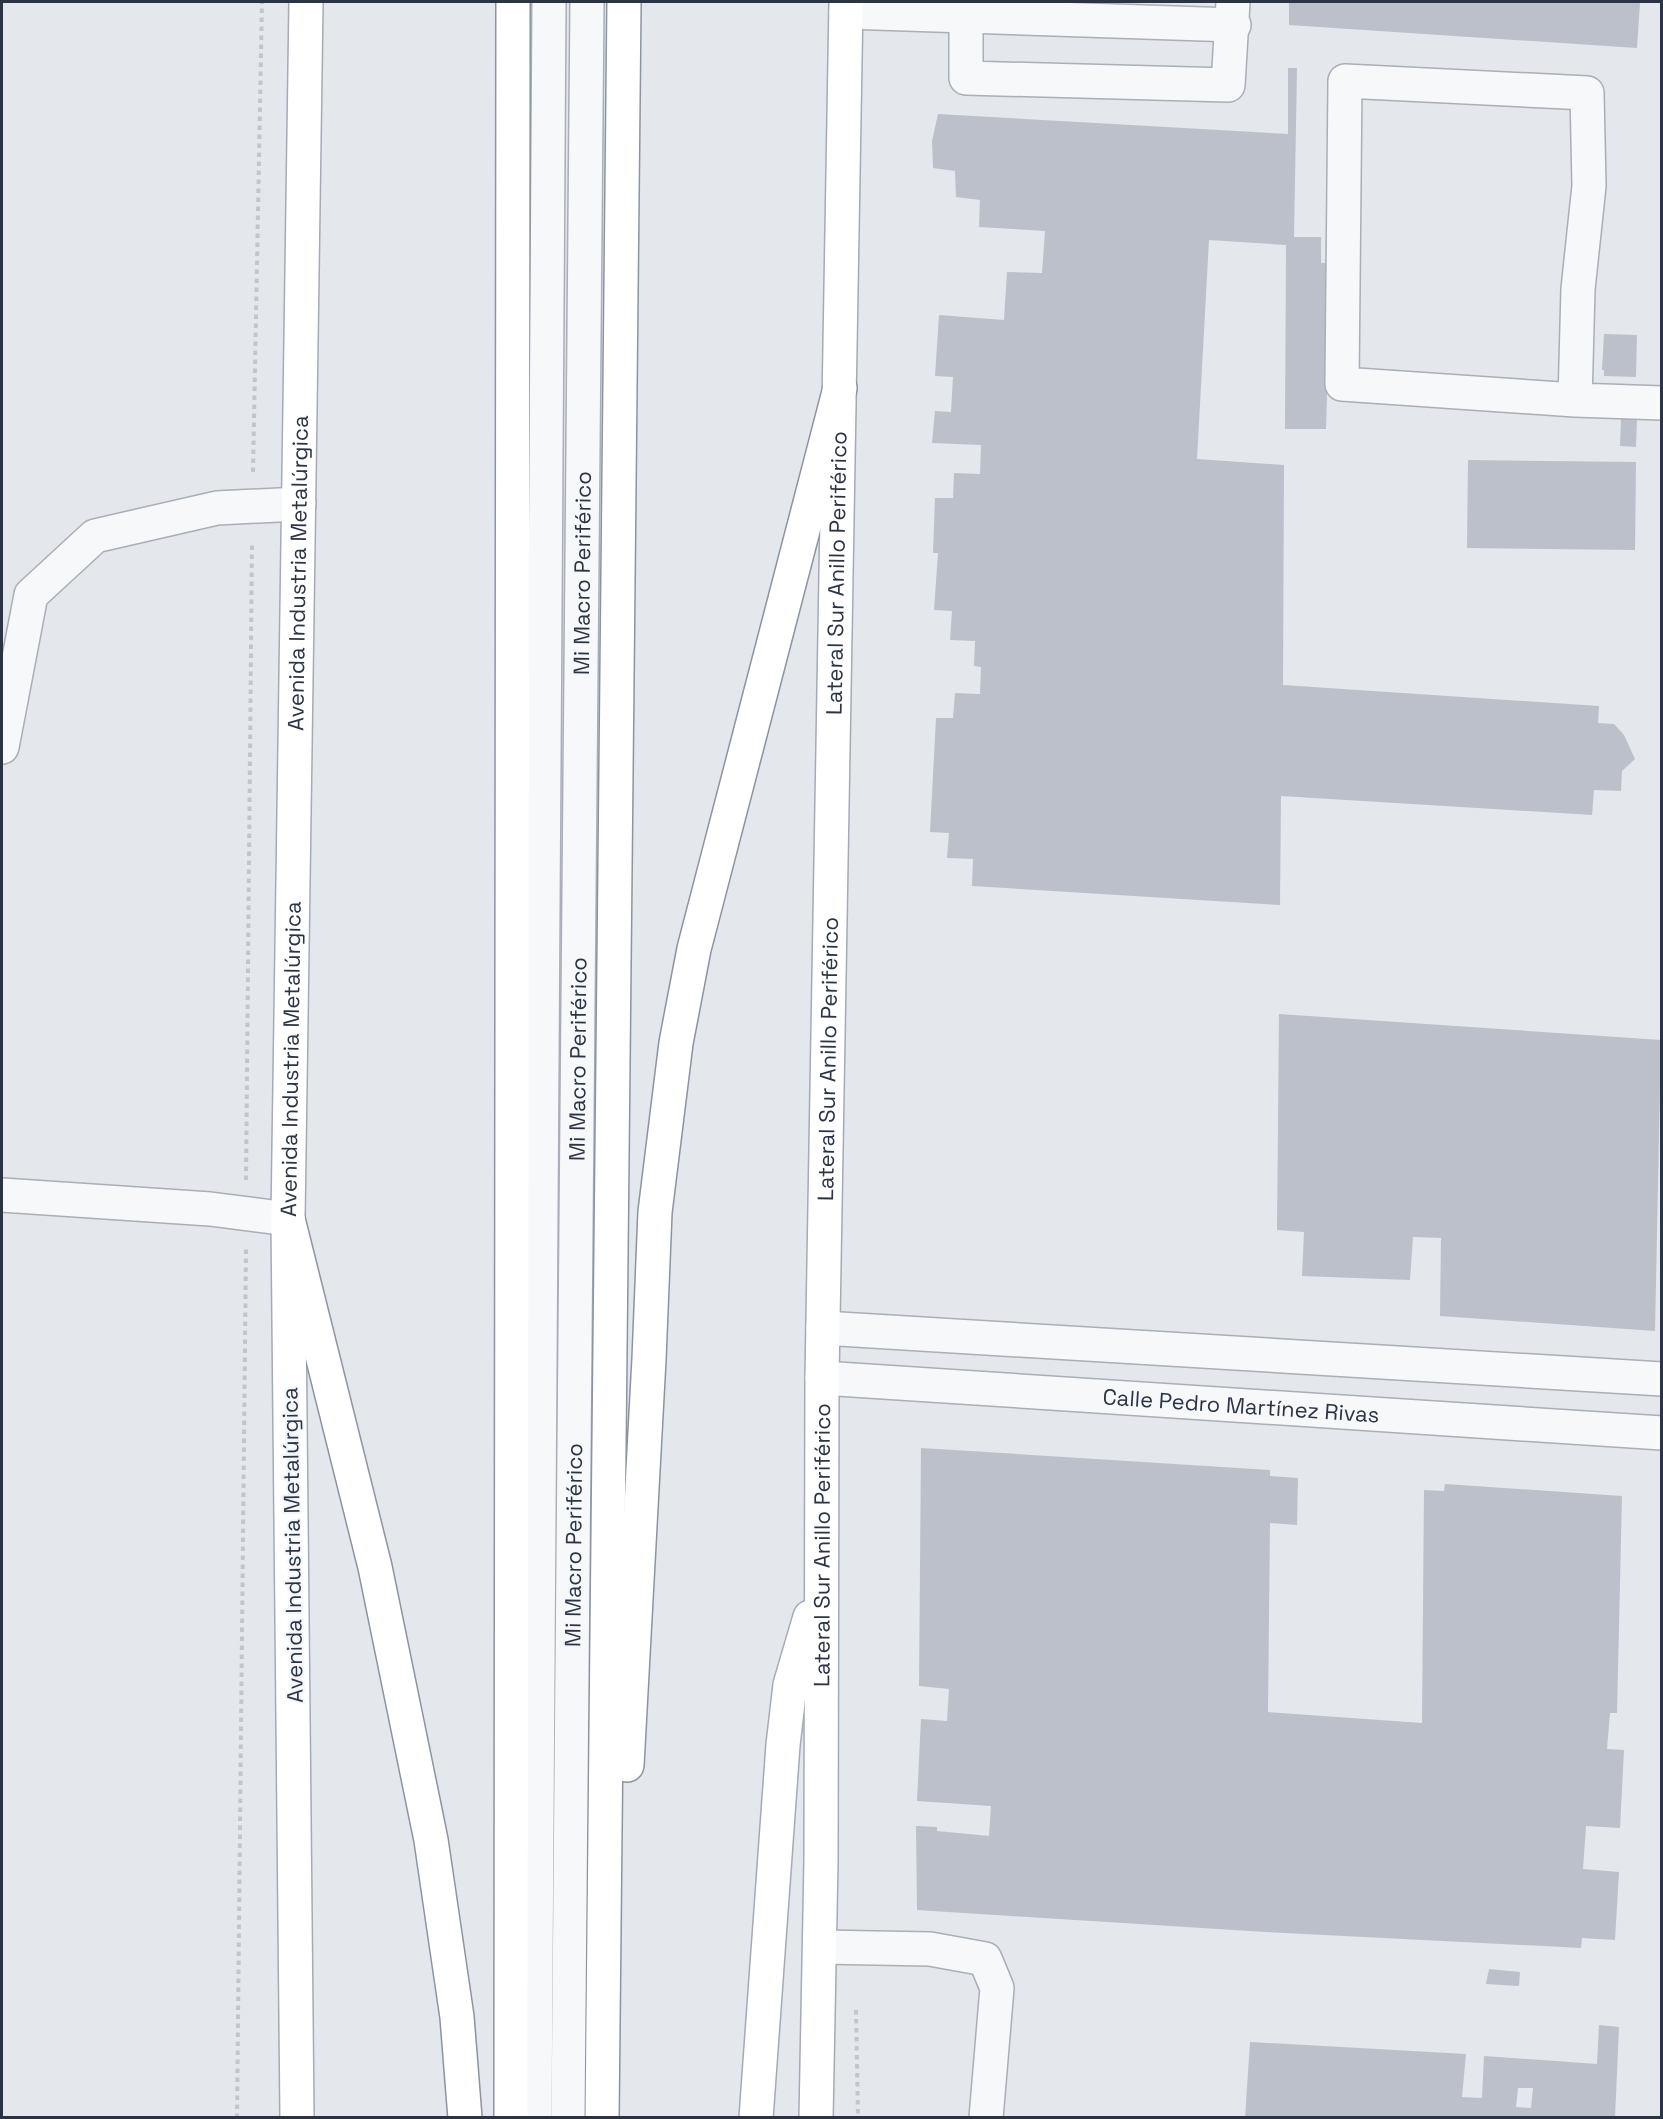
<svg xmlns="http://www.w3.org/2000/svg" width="1663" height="2119" viewBox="0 0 1663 2119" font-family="'Space Grotesk',sans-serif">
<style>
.building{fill:#bbc0ca;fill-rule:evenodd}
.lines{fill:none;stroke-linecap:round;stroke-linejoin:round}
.minor-casing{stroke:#a9aeb7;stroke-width:36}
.major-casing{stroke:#a3abb8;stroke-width:36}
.highway-casing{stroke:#8b94a3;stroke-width:36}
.path{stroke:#c2c5cb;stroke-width:4;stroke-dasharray:4.5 4.5;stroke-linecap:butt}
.minor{stroke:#f7f8fa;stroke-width:33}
.major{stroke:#fff;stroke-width:33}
.highway{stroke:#fff;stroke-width:33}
.labels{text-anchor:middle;stroke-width:4.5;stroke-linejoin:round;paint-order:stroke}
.street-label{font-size:22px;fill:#2b3445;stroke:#f4f6f9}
</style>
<rect width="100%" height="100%" fill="#e4e7ec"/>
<g class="building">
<polygon points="1289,2 1640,2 1637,48 1289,25"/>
<polygon points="1288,68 1297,68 1294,237 1321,237 1321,263 1331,263 1326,429 1285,429 1286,245 1209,240 1197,459 1284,465 1283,685 1599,706 1598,723 1614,724 1624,735 1635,759 1622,771 1621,791 1594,790 1592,815 1281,796 1280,905 972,886 973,859 947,858 949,833 930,832 936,718 953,718 955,693 980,694 981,667 974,666 975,641 950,640 952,611 934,610 938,553 933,553 935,498 953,498 954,473 980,474 981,445 932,443 935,411 951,412 953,377 935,376 939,315 1004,320 1007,272 1042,273 1045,231 979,227 980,200 956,197 955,171 933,168 932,141 938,114 1288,134"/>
<polygon points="1604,334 1637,335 1636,377 1604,376 1604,370 1602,370"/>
<polygon points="1621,419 1637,419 1636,447 1620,446"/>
<polygon points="1468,460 1636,462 1635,550 1467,548"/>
<polygon points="1279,1014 1661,1040 1655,1331 1440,1316 1441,1238 1413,1237 1410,1280 1302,1276 1304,1232 1277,1230"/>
<polygon points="921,1448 1270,1470 1270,1476 1298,1478 1297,1525 1270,1523 1268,1712 1422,1723 1424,1490 1444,1491 1445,1484 1622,1496 1617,1713 1610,1713 1607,1749 1624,1750 1620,1828 1586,1826 1583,1869 1619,1872 1615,1940 1582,1938 1581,1948 1265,1932 917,1910 916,1826 937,1827 937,1831 989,1836 991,1806 917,1801 921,1719 947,1721 949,1689 919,1686"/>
<polygon points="1489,1969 1520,1972 1519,1986 1486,1984"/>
<path d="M1599 2025 1619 2027 1615 2118H1245L1250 2042 1466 2054 1462 2097 1482 2098 1484 2056 1597 2064ZM1518 2088H1533L1531 2108 1516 2107Z"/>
</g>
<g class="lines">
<g class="minor-casing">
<g id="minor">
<polyline points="966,2 966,78 1228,85 1233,2"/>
<polyline points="846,12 1234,25"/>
<polyline points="1575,400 1578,289 1589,186 1587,93 1345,81 1342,384 1575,400 1662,403"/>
<polyline points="2,747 31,595 95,536 217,508 299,504"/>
<polyline points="2,1195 210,1209 288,1219"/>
<polyline points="823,1328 1662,1379"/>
<path id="s1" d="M822 1378 1662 1433"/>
<polyline points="820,1947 930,1949 985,1959 997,1988 986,2118"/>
<polyline points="535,2118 549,2"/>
<path id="s2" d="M568 2118 587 2"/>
</g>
</g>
<g class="major-casing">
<g id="major">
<path id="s3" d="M297 2118 288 1219 306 2"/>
<polyline points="756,2118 783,1745 790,1685 810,1617"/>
<path id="s4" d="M816 2118 821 1861 822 1378 846 2"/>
</g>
</g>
<g class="highway-casing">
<g id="highway">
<polyline points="288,1219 375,1567 431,1840 457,2017 465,2118"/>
<polyline points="627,1765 649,1359 655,1212 676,1043 694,949 840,388"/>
<polyline points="511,2118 513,2"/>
<polyline points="602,2118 624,2"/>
</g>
</g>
<g class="path">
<polyline points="253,472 262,2"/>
<polyline points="246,1180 252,542"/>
<polyline points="856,2010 858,2118"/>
<polyline points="237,2118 246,1247"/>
</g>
<use href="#minor" class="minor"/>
<use href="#major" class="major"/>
<use href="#highway" class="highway"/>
</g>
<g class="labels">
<g class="street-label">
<text dy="8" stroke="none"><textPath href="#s3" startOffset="1545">Avenida Industria Metalúrgica</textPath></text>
<text dy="8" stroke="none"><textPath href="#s2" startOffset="1545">Mi Macro Periférico</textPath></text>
<text dy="8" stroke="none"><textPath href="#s4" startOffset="1545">Lateral Sur Anillo Periférico</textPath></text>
<text dy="8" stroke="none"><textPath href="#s3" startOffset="1059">Avenida Industria Metalúrgica</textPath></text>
<text dy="8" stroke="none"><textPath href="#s4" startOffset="1059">Lateral Sur Anillo Periférico</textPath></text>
<text dy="8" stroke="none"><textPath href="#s2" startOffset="1059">Mi Macro Periférico</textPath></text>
<text dy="8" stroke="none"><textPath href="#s1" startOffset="420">Calle Pedro Martínez Rivas</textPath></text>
<text transform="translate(292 1545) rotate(-91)" y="8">Avenida Industria Metalúrgica</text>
<text dy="8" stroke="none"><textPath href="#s2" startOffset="573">Mi Macro Periférico</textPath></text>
<text dy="8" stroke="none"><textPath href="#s4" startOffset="573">Lateral Sur Anillo Periférico</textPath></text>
</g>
</g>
<rect width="1663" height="2119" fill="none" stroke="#2b3445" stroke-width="6"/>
</svg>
